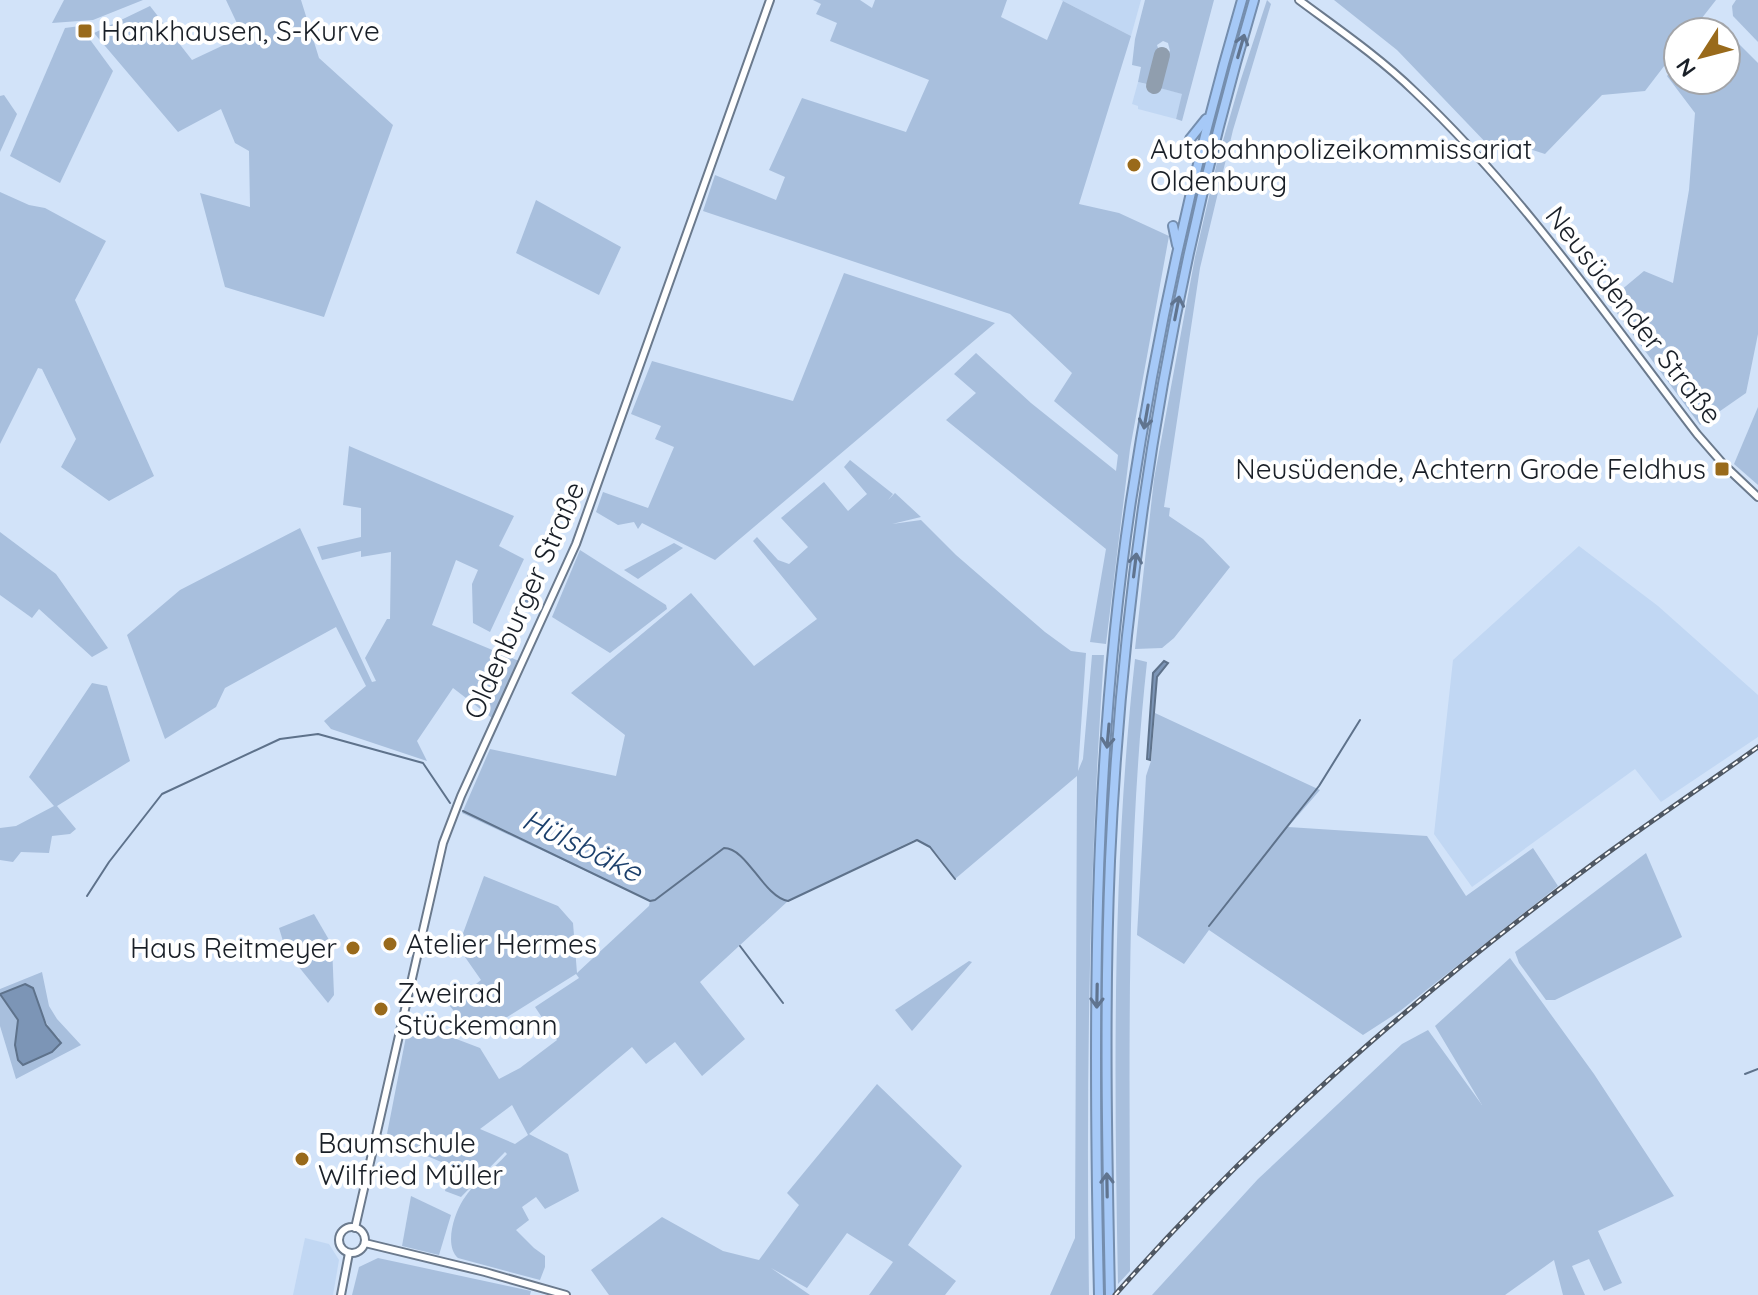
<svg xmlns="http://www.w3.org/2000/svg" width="1758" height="1295" viewBox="0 0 1758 1295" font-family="Quicksand,sans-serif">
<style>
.built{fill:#c1d7f3}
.green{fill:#a8bfdd;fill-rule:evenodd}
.water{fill:#7c95b6;stroke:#5e728b;stroke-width:2}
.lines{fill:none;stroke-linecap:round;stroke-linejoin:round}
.stream{stroke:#5e728b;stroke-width:2}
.taxiway{stroke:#909eae;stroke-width:16}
.minor-casing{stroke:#6b7a8d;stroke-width:10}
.highway-casing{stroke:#758eae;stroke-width:12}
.minor{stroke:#fff;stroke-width:6}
.highway{stroke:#a6c9f7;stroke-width:8}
.rail-casing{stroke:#4f5864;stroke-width:5}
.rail{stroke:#fff;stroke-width:2;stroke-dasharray:6;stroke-linecap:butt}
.oneway{stroke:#60748f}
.poi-dot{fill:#996a1b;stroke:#fff;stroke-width:3}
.labels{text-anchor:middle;stroke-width:8;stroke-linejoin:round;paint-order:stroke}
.poi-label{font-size:28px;fill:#191f27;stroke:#fff;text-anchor:start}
.street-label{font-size:28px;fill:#191f27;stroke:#fff}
.water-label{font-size:30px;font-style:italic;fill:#1c406c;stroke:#fff}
</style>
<rect width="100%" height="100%" fill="#d2e3f9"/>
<g class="built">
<polygon points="1061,0 1141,0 1131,36"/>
<polygon points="1138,82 1183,94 1176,119 1138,109 1138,106 1132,104"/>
<polygon points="1579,546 1658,606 1758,695 1758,737 1661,802 1635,769 1472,887 1434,834 1453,660"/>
<polygon points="305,1238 329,1244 339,1260 333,1295 293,1295"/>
</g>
<g class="green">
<polygon points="64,0 143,0 93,20 52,23"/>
<polygon points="226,0 301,0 319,58 393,125 324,317 225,287 200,193 250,207 249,151 235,143 221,109 178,132 94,33 150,6 192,60 243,36"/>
<polygon points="813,0 860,0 872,8 875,0 1007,0 1001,17 1047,40 1063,1 1131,36 1079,204 1119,213 1169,236 1130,449 1106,644 1090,642 1106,549 946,420 976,393 954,374 976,353 1031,403 1116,471 1118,455 1054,401 1072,373 1010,314 703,211 715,175 776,200 785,177 769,170 802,98 906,132 929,80 830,41 837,23 816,14 821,4"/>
<polygon points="1145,0 1214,0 1182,121 1176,119 1182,94 1156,87 1164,55 1170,51 1168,43 1163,41 1157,45 1160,54 1151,85 1138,82 1141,67 1132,65 1135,39"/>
<polygon points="1267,0 1271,4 1233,130 1200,268 1164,507 1170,508 1169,516 1203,539 1230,567 1174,638 1162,648 1135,649 1154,479 1195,257 1218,158 1240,82"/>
<polygon points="1334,0 1716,0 1691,32 1678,32 1678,48 1645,91 1602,95 1545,154 1507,142 1490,147 1397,50"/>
<polygon points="1736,0 1758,0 1758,42 1733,16 1732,6"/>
<polygon points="1715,20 1758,63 1758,334 1746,393 1700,425 1608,301 1644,271 1673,283 1689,190 1695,113 1667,76 1678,63 1678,80 1726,80 1726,32 1705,32"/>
<polygon points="80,26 113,71 60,183 10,156 65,28"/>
<polygon points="4,95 17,114 0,152 0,96"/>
<polygon points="0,192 29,205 45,208 106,241 75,300 154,476 109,501 61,467 76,439 42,369 38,368 0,444"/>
<polygon points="536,200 621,247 599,295 516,253"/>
<polygon points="844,273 995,323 715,560 642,523 638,529 634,522 618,525 596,512 603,492 648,508 674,447 655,439 661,426 631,414 652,361 793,401"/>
<polygon points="1758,407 1758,485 1734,464"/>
<polygon points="349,446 514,516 499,546 524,559 490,632 473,623 472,584 478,570 456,560 432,625 519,661 492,718 453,688 417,741 427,761 331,729 324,721 366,686 336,627 225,688 216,707 165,739 127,635 180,590 300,528 372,682 376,681 365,658 387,619 390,619 391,552 361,557 361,551 322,560 317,547 361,537 361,508 343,505"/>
<path d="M850 460 893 494 888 500 895 493 921 517 892 524 921 520 956 555 1045 632 1071 651 1086 653 1078 771 1083 759 1092 655H1104C1089 869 1086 1081 1089 1295H1050L1075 1238 1077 776 955 879C944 864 933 843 914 840L788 901 700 982 745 1039 702 1076 675 1042 646 1064 632 1047 529 1134 568 1154 579 1191 545 1209 536 1197 522 1207 529 1220 516 1230 534 1248 545 1256V1267L540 1280 458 1258C444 1246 454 1214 463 1200 474 1182 494 1169 507 1154L505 1152 461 1197 445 1191 451 1166 386 1139 409 1021 480 1048 499 1079 520 1068 557 1040 535 1007 579 978 576 974 475 1037 449 1005 481 980 458 947 484 876 558 906 573 923 577 973 649 906 650 901 462 813 490 749 616 776 625 735 571 693 691 593 754 666 817 619 753 541 757 537 778 560 789 564 808 547 781 518 824 482 848 511 867 494 844 467ZM512 1105 528 1135 515 1144 480 1129Z"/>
<polygon points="0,532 56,574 108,648 92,657 39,609 32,618 0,595"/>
<polygon points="674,543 683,548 638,579 624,570"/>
<polygon points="580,550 666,605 667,609 610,653 552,617"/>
<path d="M1135 659 1147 662C1125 864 1130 1068 1130 1271L1118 1284C1114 1075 1112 867 1135 659Z"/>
<polygon points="92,683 107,686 130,761 57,806 76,829 70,834 52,836 49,853 21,852 13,862 0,860 0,828 16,826 54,806 29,777"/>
<polygon points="1155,713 1320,790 1288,827 1427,836 1466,896 1533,848 1558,886 1400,1011 1363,1035 1209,930 1184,964 1137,935 1146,776 1151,761"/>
<polygon points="1646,853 1682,937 1555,1000 1546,1000 1519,963 1515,952"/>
<polygon points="314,914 332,945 334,995 328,1003 286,951 279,928"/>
<polygon points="1510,958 1594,1074 1674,1196 1598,1231 1622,1283 1604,1291 1589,1259 1572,1266 1585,1295 1563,1295 1554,1260 1505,1295 1152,1295 1258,1179 1402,1044 1428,1030 1482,1105 1435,1026"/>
<polygon points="969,961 972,962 912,1031 895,1010"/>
<path d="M42 972 49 1006 57 1019 81 1045 16 1079 0 1026V995L18 1020 16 1037 27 1064 41 1055 52 1052 59 1038C40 1023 42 1000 25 984L0 994V989Z"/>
<polygon points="877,1084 962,1166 908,1245 956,1281 945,1295 869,1295 893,1262 847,1233 807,1288 771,1268 810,1295 609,1295 591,1270 662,1217 723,1251 759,1260 799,1205 787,1193"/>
<polygon points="411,1196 451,1215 439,1255 402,1246"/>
<polygon points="378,1258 531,1291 530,1295 352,1295 359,1267"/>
</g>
<g class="water">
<polygon points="530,571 544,577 531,607 523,603 523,593"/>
<polygon points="1164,661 1168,663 1157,677 1150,760 1147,759 1153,673"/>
<polygon points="25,984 33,988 46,1025 61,1043 52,1052 23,1065 18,1060 15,1045 18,1020 0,994"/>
</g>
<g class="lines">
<g class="stream">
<path d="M463 811 650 901 655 900 724 848C747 848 763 896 788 901L917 840 930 847 955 879"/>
<polyline points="87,896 109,862 162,794 280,739 318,734 423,763 450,803"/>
<polyline points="1209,926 1319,786 1360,720"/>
<polyline points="740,946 783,1003"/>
<polyline points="1745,1074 1758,1069"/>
</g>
<polyline class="taxiway" points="1154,86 1162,55"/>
<g class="minor-casing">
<g id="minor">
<path d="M1299 0C1338 29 1379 57 1414 91 1522 193 1607 317 1697 434L1724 465 1758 497"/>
<circle cx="352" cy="1240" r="13"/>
<polyline points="355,1228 443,843 461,796 576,544 770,0"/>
<polyline points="365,1243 485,1272 566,1295"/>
<polyline points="341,1295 349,1253"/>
</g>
</g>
<g class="highway-casing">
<g id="highway">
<polyline points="1190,139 1206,119"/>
<polyline points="1173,226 1177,245"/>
<path d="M1099 1295C1093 1032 1092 762 1131 501 1157 331 1194 164 1242 0"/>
<path d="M1110 1295C1107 1150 1104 1005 1110 861 1123 569 1171 280 1254 0"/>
</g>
</g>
<use href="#minor" class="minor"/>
<use href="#highway" class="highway"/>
<g class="rail-casing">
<path id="rail" d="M1115 1295C1256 1135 1419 993 1590 866 1645 825 1702 787 1758 747"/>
</g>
<use href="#rail" class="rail"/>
</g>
<defs><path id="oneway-shaft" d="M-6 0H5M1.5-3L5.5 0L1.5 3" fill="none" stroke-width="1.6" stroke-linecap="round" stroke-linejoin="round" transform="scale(2)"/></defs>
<g class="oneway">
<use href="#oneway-shaft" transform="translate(1241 46) rotate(-74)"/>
<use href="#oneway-shaft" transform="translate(1177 308) rotate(-79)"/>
<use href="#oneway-shaft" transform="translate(1146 417) rotate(100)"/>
<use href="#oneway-shaft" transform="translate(1135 565) rotate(-83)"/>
<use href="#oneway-shaft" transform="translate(1108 736) rotate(95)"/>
<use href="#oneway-shaft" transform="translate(1097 996) rotate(91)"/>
<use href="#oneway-shaft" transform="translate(1107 1185) rotate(-91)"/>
</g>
<g class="poi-dot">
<rect x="77" y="23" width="16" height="16" rx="4"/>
<circle cx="1134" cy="165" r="8"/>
<rect x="1714" y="461" width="16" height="16" rx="4"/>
<circle cx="390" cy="944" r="8"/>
<circle cx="353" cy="948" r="8"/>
<circle cx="381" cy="1009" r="8"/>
<circle cx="302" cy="1159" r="8"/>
</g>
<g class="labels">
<g class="poi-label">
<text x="101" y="41">Hankhausen, S-Kurve</text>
<text x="1150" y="159">Autobahnpolizeikommissariat<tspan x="1150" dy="32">Oldenburg</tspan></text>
<text x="1706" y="479" text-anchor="end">Neusüdende, Achtern Grode Feldhus</text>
<text x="406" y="954">Atelier Hermes</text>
<text x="337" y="958" text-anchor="end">Haus Reitmeyer</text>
<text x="397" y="1003">Zweirad<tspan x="397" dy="32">Stückemann</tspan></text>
<text x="318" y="1153">Baumschule<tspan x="318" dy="32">Wilfried Müller</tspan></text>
</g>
<g class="street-label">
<text transform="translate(1634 315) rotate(52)" y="10">Neusüdender Straße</text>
<text transform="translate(524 600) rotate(-66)" y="10">Oldenburger Straße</text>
</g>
<g class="water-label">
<text transform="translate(582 846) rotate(26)" y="10">Hülsbäke</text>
</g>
</g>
<g transform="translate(1702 56) rotate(234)"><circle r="38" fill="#ffffff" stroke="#a3a5a9" stroke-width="2"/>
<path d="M0-6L14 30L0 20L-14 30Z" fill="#996a1b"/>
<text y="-12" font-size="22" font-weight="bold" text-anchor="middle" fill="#191f27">N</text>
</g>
</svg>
